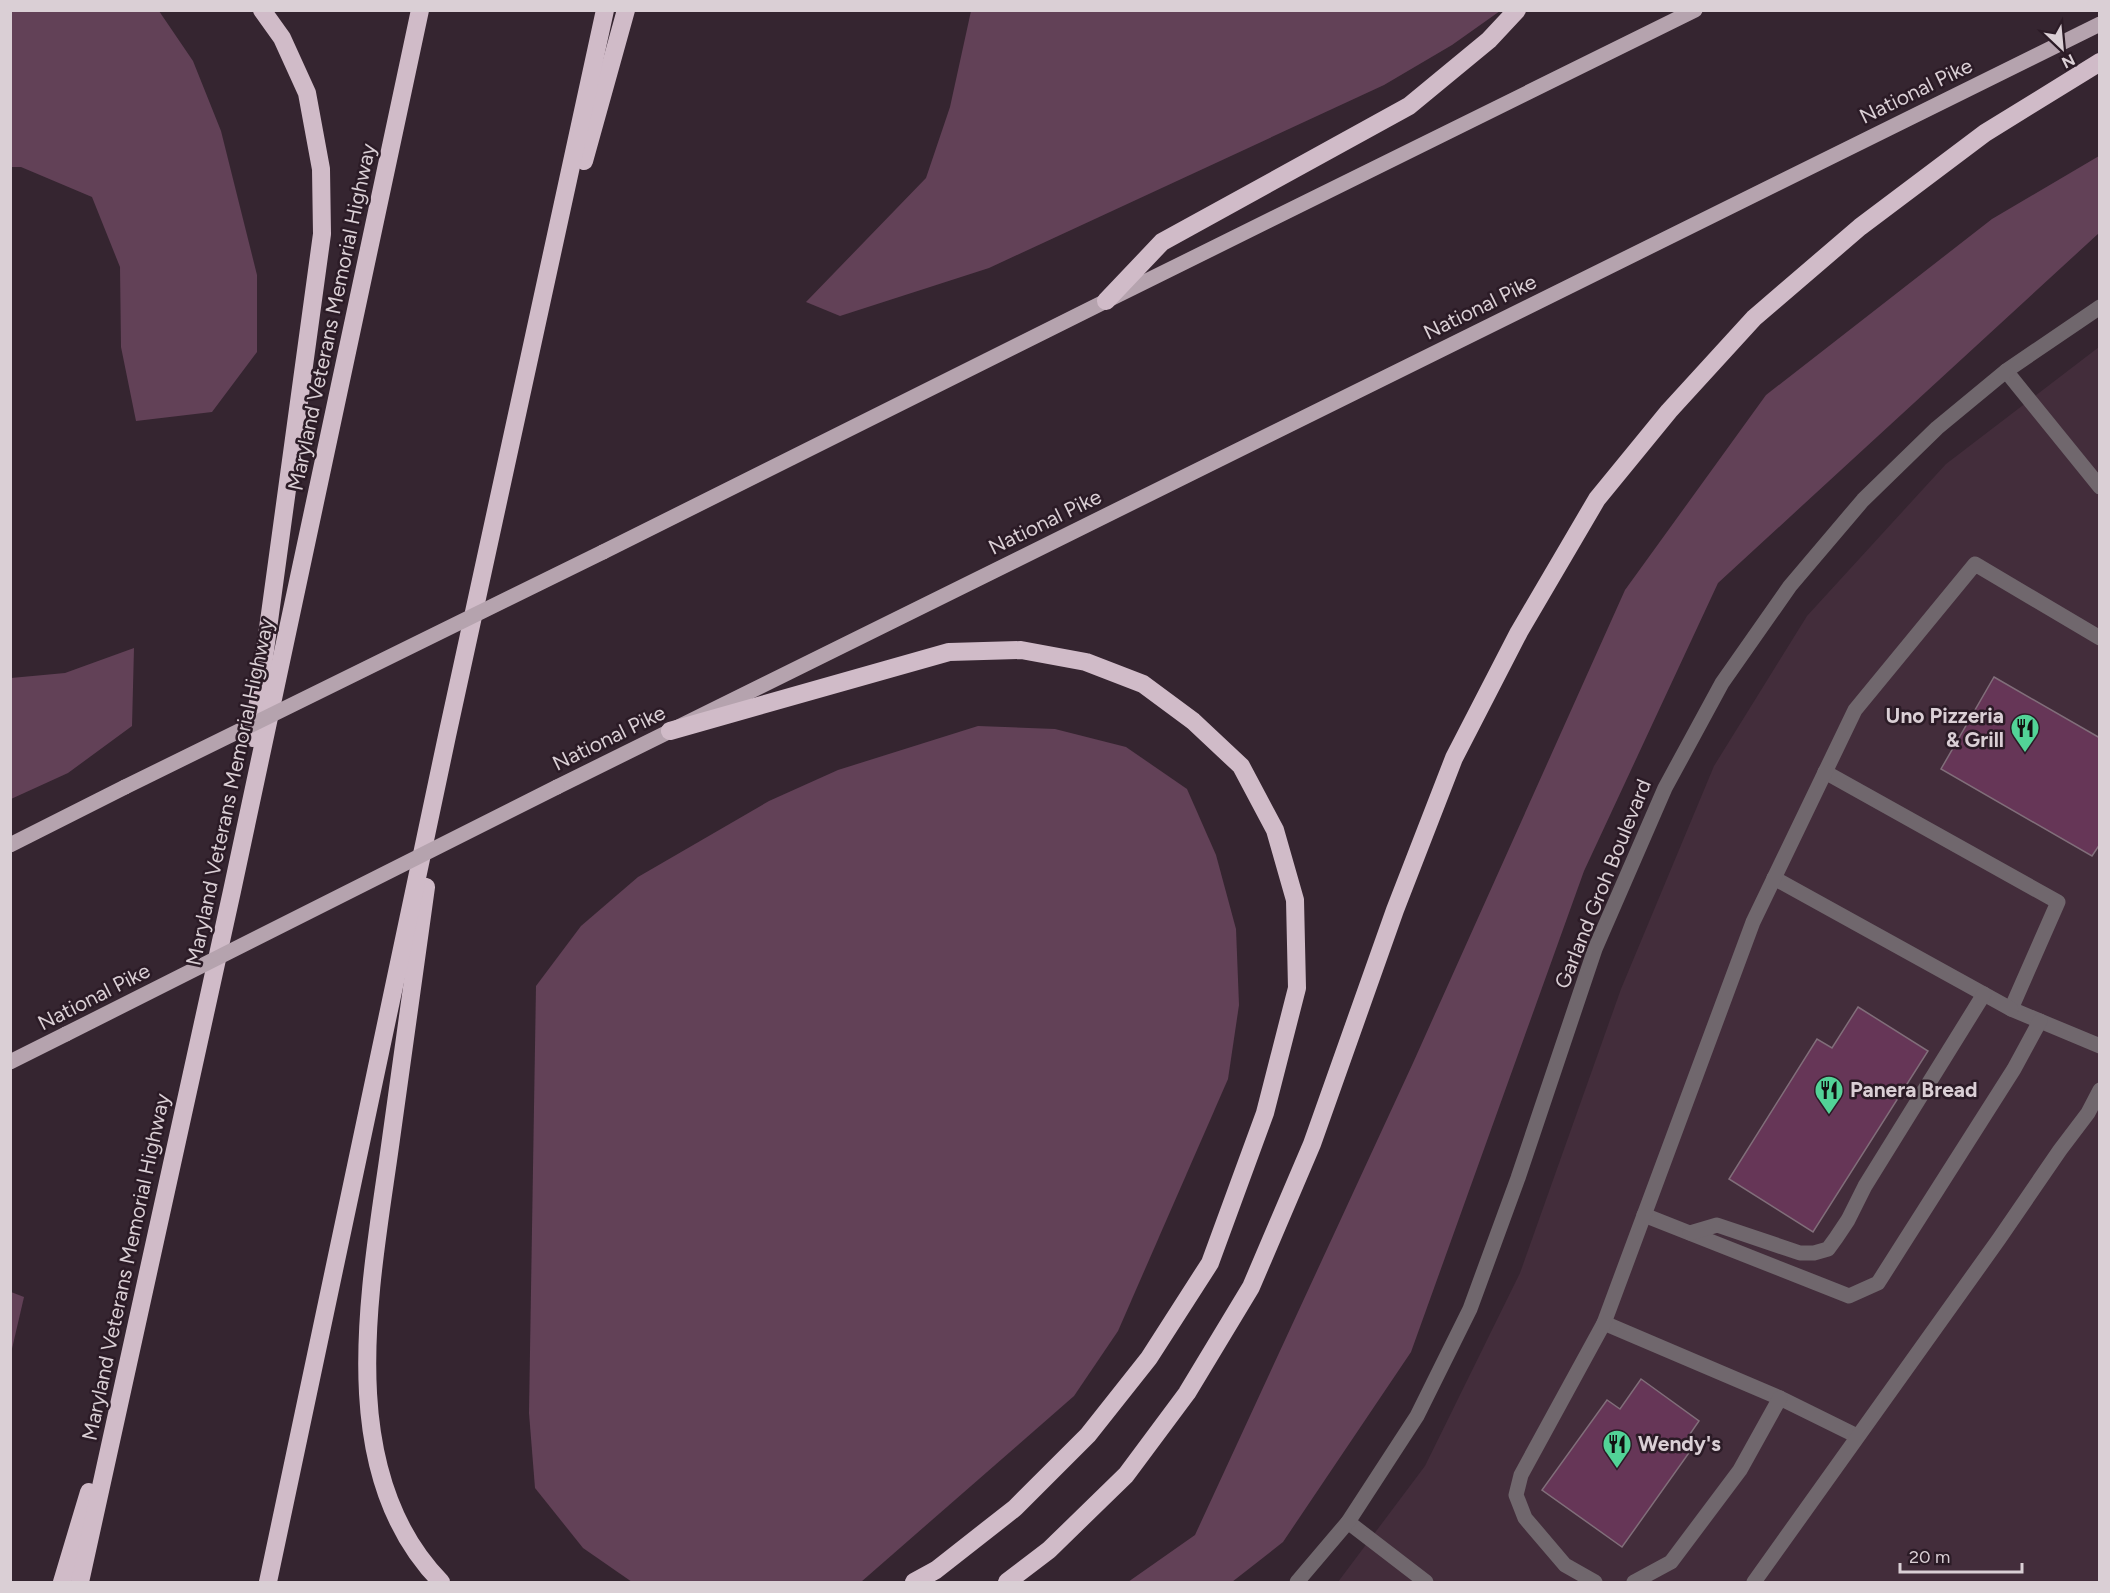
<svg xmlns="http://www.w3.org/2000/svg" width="2110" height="1593" viewBox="0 0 2110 1593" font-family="Figtree,sans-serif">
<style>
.built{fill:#432d3b}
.green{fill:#624157}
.building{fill:#663657;stroke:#816e7a;stroke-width:1.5}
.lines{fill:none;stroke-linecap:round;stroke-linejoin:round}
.minor{stroke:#70676d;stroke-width:15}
.major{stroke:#b5a3ae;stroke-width:15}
.highway{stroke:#d0bbc8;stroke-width:18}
.major-bridge{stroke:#b5a3ae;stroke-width:15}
.labels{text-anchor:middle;stroke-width:5;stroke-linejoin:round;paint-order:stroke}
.street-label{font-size:21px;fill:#dacfd5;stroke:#2b1b26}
.poi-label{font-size:21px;font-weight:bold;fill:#dacfd5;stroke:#2b1b26;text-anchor:start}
</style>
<rect width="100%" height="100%" fill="#352530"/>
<polygon class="built" points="2099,347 2099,1582 1338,1582 1425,1466 1520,1273 1621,989 1714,766 1807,616 1946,464"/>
<g class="green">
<polygon points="10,11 159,11 193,61 221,131 257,275 257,352 212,412 136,421 121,347 120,267 92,197 21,167 11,167"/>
<polygon points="971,11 971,10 1500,11 1452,45 1384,85 989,268 840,316 806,302 926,178 950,107"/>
<polygon points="2099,156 2099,233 1718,583 1584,871 1411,1352 1283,1542 1232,1582 1128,1582 1195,1535 1413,1063 1625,590 1766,395 1992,219"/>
<polygon points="134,648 132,726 68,773 11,799 11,678 65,673"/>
<polygon points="978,726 1055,729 1126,747 1187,789 1216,855 1236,929 1239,1005 1228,1079 1118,1331 1074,1396 861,1582 632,1582 583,1548 535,1488 529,1413 536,986 581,926 638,877 769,801 838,770"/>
<polygon points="11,1292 24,1297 11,1353 10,1292"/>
</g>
<g class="building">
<polygon points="1994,677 2100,738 2100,844 2092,856 1941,769"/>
<polygon points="1858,1007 1928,1051 1813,1232 1729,1179 1817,1039 1832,1048"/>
<polygon points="1641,1379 1699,1421 1683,1444 1691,1450 1622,1547 1542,1490 1607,1400 1620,1409"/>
</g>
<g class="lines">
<g class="minor">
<polyline points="2006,371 2100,487"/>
<polyline points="1825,772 2058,902 2011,1009 2100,1046"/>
<polyline points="1774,878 2011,1009"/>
<polyline points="1644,1215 1849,1296 1878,1283 2014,1069 2040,1021"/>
<polyline points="1690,1233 1717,1225 1800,1253 1814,1253 1828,1249 1836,1238 1848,1220 1865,1186 1984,994"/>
<polyline points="1604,1323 1780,1398 1857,1436"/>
<polyline points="1348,1522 1426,1582"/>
<polyline points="1297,1582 1348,1522 1417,1416 1470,1309 1518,1178 1595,949 1665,788 1722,683 1790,586 1863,500 1937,428 2006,371 2100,307"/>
<polyline points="1595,1582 1565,1565 1525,1518 1516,1495 1521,1475 1604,1323 1753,922 1855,710 1975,564 2100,638"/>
<polyline points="1634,1582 1671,1562 1740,1470 1780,1398"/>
<polyline points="1754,1582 1999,1239 2060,1150 2088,1113 2100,1090"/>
</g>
<g class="major">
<polyline points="603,552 1106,301 1695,10"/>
<polyline points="557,787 2100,24"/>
<polyline points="10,845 125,787"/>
<polyline points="10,1062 66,1034"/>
</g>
<g class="highway">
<polyline points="584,161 626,10"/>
<polyline points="1106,301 1162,242 1409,106 1489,40 1517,10"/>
<polyline points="670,731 949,652 1021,650 1086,662 1143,684 1193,721 1241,766 1275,830 1295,900 1297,988 1265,1113 1210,1263 1149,1358 1088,1435 1015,1508 936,1570 914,1582"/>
<polyline points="253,738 322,234 321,169 307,93 282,38 262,10"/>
<path d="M426 887C414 971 403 1055 391 1139 372 1279 330 1469 441 1582"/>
<polyline points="62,1582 89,1492"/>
<polyline points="80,1582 232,891 420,10"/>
<polyline points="268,1582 447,736 605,10"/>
<polyline points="1007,1582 1049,1550 1126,1475 1187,1393 1251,1287 1312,1144 1395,910 1454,758 1519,632 1597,499 1669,411 1754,318 1860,227 1985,133 2100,62"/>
</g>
<g class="major-bridge">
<polyline points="125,787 603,552"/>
<polyline points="66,1034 557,787"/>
</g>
</g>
<defs>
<g id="restaurant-pin" transform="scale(1.5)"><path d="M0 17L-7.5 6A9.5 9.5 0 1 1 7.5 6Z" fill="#52d397" stroke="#2b1b26"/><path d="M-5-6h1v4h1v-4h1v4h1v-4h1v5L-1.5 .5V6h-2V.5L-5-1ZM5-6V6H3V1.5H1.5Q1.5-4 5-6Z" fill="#111"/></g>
</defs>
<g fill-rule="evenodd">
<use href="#restaurant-pin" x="2025" y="728"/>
<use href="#restaurant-pin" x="1829" y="1090"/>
<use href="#restaurant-pin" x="1617" y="1444"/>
</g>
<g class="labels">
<g class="street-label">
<text transform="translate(1916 91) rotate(-26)" y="7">National Pike</text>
<text transform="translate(1480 307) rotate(-26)" y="7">National Pike</text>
<text transform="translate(332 317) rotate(-78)" y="7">Maryland Veterans Memorial Highway</text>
<text transform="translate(1045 522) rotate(-26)" y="7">National Pike</text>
<text transform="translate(609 738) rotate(-26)" y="7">National Pike</text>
<text transform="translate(230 792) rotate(-78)" y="7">Maryland Veterans Memorial Highway</text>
<text transform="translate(1603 884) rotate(-68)" y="7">Garland Groh Boulevard</text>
<text transform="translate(94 997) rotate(-27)" y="7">National Pike</text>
<text transform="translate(126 1267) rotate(-78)" y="7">Maryland Veterans Memorial Highway</text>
</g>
<g class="poi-label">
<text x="2004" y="723" text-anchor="end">Uno Pizzeria<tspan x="2004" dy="24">&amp; Grill</tspan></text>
<text x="1850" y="1097">Panera Bread</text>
<text x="1638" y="1451">Wendy's</text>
</g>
</g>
<rect width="2110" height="1593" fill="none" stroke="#dacfd5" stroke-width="24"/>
<g transform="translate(2062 48) rotate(154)" stroke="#2b1b26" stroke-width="4.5" paint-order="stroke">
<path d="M0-4.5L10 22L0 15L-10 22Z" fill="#dacfd5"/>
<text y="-9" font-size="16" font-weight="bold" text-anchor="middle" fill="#dacfd5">N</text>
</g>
<path d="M1900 1563v9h122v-9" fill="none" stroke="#dacfd5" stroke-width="3"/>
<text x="1909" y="1563" font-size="18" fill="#dacfd5" stroke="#2b1b26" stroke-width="4.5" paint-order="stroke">20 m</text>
</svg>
